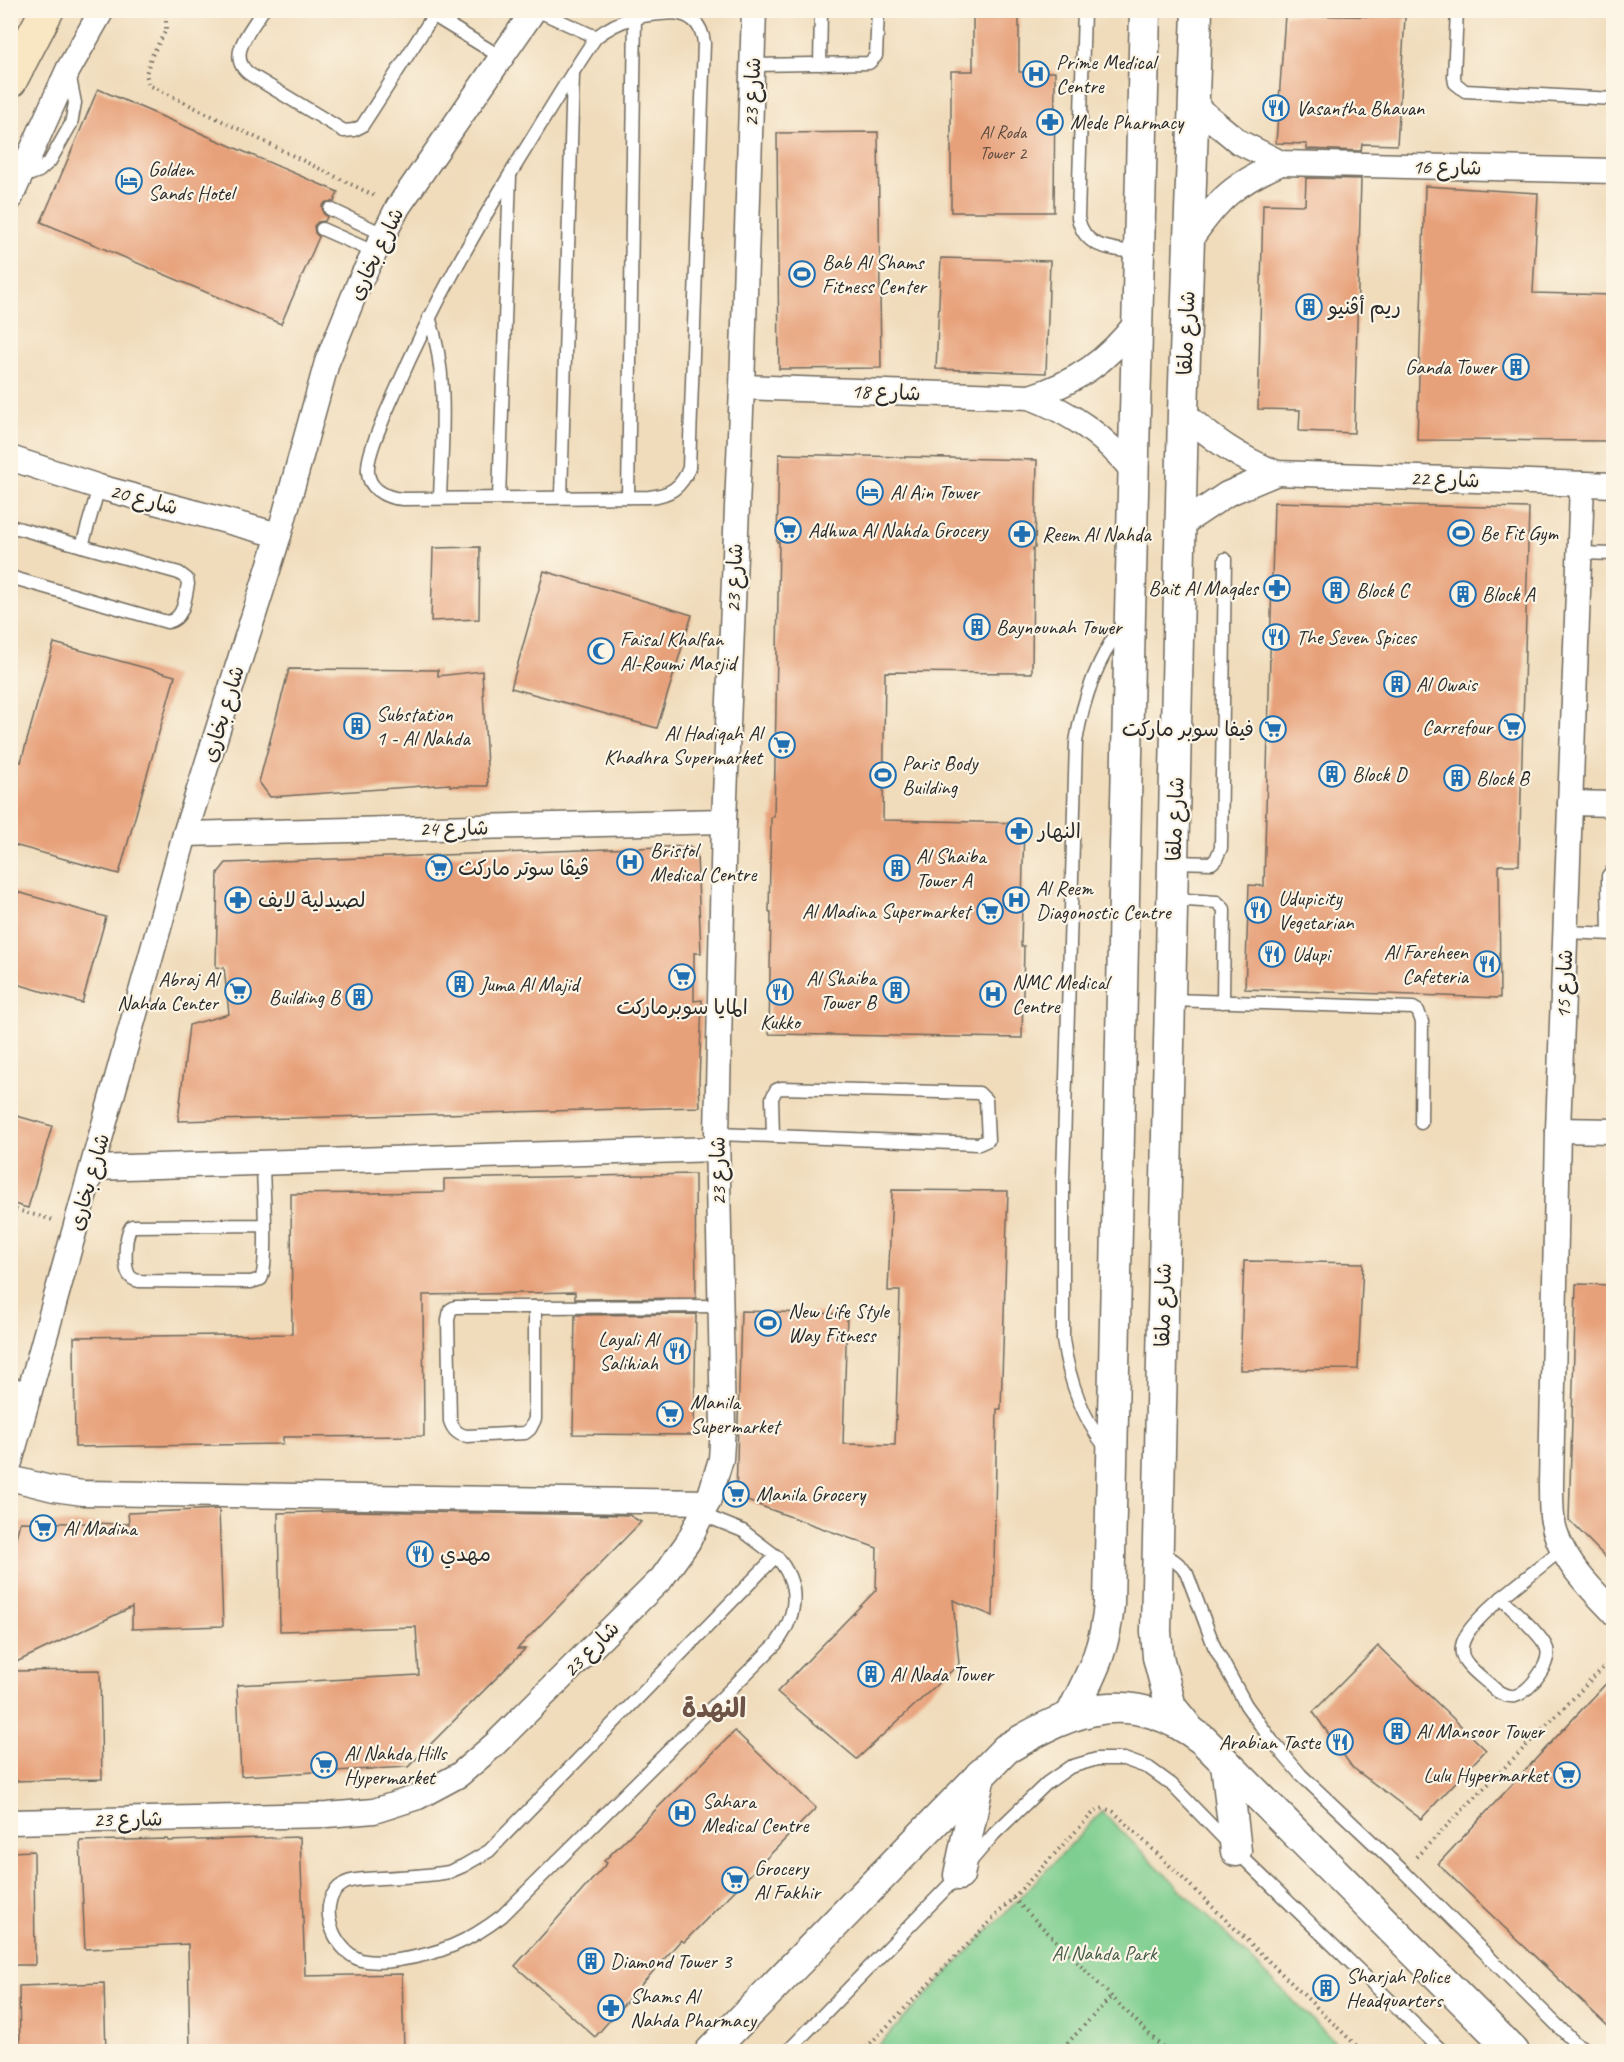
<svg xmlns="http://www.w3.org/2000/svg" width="1624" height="2062" viewBox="0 0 1624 2062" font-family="Caveat,'Playpen Sans Arabic',sans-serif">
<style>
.green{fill:#7dce8f;stroke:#547c5d;stroke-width:1.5}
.building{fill:#e7a17a}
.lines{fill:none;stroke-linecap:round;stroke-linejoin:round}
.service-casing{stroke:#70695d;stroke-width:15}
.minor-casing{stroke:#70695d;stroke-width:27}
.tertiary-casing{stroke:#70695d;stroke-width:33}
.secondary-casing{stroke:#70695d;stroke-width:36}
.path{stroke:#70695d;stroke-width:4;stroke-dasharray:1.5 4.5;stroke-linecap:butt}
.service{stroke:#fff;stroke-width:12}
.minor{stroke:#fff;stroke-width:24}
.tertiary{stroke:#fff;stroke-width:30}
.secondary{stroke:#f9e7c3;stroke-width:33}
.labels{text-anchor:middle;stroke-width:4.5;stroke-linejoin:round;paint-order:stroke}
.number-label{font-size:18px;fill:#5a483f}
.poi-label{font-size:21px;fill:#2b2b2b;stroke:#fcf5e5;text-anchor:start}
.street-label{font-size:21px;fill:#2b2b2b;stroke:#fcf5e5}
.park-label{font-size:21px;fill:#445c49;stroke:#fcf5e5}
.district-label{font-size:27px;font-weight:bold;fill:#6d5447;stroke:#fcf5e5}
</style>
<rect width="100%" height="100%" fill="#fcf5e5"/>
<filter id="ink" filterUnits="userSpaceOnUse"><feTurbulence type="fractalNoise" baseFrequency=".0167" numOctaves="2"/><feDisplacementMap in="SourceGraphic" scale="12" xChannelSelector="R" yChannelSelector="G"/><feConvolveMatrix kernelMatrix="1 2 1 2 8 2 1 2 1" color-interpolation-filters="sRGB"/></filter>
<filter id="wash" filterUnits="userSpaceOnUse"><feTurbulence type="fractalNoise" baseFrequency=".008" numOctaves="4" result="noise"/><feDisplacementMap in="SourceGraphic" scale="24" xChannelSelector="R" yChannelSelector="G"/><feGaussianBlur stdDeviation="1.35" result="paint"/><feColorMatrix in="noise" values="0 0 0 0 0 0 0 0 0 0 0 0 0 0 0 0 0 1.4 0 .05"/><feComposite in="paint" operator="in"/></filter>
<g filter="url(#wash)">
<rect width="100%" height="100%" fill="#f0dcbb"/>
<polygon class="green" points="1102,1812 1344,2051 873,2051"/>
<g id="blocks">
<g class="building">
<polygon points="973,10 1019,10 1019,72 1055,72 1054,212 951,212 951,71 973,71"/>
<polygon points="1285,15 1405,17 1397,145 1362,144 1361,151 1307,149 1307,144 1276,143"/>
<polygon points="98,89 338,192 334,202 326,202 322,206 323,213 327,217 325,221 318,222 314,226 315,233 319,237 281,324 41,222"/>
<polygon points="878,132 881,368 779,369 777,133"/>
<polygon points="1306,178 1361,179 1354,433 1299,431 1300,410 1258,409 1263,204 1305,205"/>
<polygon points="1425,186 1538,193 1533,293 1614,295 1614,441 1417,440"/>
<polygon points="941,258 1050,261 1046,373 936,369"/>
<polygon points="779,454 1037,460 1035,548 1033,548 1032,673 885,672 883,820 1024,823 1021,946 1024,946 1022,1038 769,1034 771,912 769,912 771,817 774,817 779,542 777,542"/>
<polygon points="1274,502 1529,508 1519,865 1499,865 1500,998 1245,989 1249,885 1264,886"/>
<polygon points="480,547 479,619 431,621 433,548"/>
<polygon points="544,571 692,615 657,728 511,688"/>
<polygon points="54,643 175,676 119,874 10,844 10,759 21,762"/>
<polygon points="289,669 438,670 438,676 482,671 488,786 450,786 450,784 270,797 259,782"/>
<polygon points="689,846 697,855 701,953 694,953 694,1001 702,1000 699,1082 700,1107 178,1121 189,1025 229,1014 224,968 216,967 218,873 226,863"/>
<polygon points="10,890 106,917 82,1003 10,982"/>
<polygon points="10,1114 52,1126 28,1208 10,1203"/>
<polygon points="695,1174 696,1298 575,1299 575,1292 423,1295 424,1436 283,1437 283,1444 75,1447 74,1337 292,1334 291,1194 444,1192 444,1179"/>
<polygon points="892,1190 1008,1191 1001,1409 997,1409 993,1616 953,1600 959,1664 857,1759 777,1692 876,1590 877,1548 736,1497 741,1311 847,1314 843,1444 895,1445 900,1291 888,1291"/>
<polygon points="1244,1261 1363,1263 1358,1369 1240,1370"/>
<polygon points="1576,1284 1614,1285 1614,1566 1569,1520"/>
<polygon points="696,1314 694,1435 573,1434 575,1315"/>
<polygon points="219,1509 223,1626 132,1629 132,1607 10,1665 10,1560 20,1522 129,1524 128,1513"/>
<polygon points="345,1511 629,1515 641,1522 517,1649 525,1649 408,1767 241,1776 237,1685 419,1675 416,1627 280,1631 278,1513"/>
<polygon points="1378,1646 1486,1750 1421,1819 1352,1767 1313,1712"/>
<polygon points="100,1670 102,1779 10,1781 10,1671"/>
<polygon points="1614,1675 1614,2032 1438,1864"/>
<polygon points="735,1731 816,1808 684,1942 681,1940 595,2037 515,1966 607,1863 604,1861"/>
<polygon points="300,1837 305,1976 402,1974 404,2052 190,2052 188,1944 85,1949 80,1841 168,1839 168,1841"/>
<polygon points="34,1851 35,1965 10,1965 10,1852"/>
<polygon points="104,1983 106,2052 20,2052 19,1986"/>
</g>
</g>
</g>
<g filter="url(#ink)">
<use href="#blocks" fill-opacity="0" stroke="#70695d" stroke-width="1.5"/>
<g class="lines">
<g class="service-casing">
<g id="service">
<path d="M263 10C251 30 224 57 251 75L344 131 354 130 362 126 437 10"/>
<polyline points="536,10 596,37"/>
<path d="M1084 10 1078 218C1085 250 1111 248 1138 253"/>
<polyline points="1457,10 1454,77 1455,83 1465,91 1614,99"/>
<path d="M673 13C691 14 702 24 704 43L689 468C681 488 670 495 649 497L403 499C385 498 366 488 368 467 369 448 388 408 396 390 433 304 479 224 528 145 550 109 572 72 596 37 623 17 640 15 673 13Z"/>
<polyline points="434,16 501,57"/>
<polyline points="820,64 821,10"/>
<polyline points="752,65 869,63 876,56 878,10"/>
<polyline points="20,178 39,171 50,161 71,124 75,103 69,73"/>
<polyline points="330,209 383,234"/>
<polyline points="322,229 374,252"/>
<path d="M429 317C449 375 442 437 440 498"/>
<polyline points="561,497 573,73"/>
<polyline points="628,497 635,16"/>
<polyline points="499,498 510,175"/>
<path d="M10 526 179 573 187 579 188 584C185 598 184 620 167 622L10 577"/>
<polyline points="82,546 99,487"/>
<polyline points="1579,553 1614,554"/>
<polyline points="1174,862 1212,863 1216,859 1221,848 1225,559"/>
<polyline points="1172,899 1217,902 1224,909 1223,1002"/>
<polyline points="1565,932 1614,934"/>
<polyline points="1609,933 1608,882 1608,876 1614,869"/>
<polyline points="1171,1000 1413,1008 1418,1011 1422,1022 1421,1123"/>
<polygon points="781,1088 979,1093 986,1100 988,1140 979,1144 773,1136 772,1098 776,1090"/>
<polyline points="717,1134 773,1136"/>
<path d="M263 1164C263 1185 269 1264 261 1279L251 1282 139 1281C134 1280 130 1278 128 1273 124 1264 125 1232 132 1226L264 1225"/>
<path d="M455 1307H535V1419L530 1429 525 1433 467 1436C458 1435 453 1430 450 1421L448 1320 450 1310Z"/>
<polyline points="535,1307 721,1306"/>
<polyline points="10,1383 32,1389"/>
<path d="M1106 1448C1081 1416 1069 1380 1063 1340V1179L1076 742C1083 698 1097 659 1124 622"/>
<polyline points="701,1514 743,1531 776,1556"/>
<path d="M1159 1552C1171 1558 1179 1562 1187 1574L1214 1646 1246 1705 1272 1741 1301 1775 1403 1871 1575 2043 1591 2052"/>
<path d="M776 1556C801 1585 798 1614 776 1644L502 1916C468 1942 440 1954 398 1960 386 1962 373 1963 361 1960 333 1951 313 1900 345 1883 355 1878 370 1879 381 1878 404 1877 427 1876 449 1872L463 1866 489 1851Z"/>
<path d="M1501 1598C1512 1609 1543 1636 1547 1649 1551 1664 1529 1692 1515 1696 1508 1697 1502 1694 1497 1691 1487 1681 1474 1673 1466 1662 1449 1640 1487 1612 1501 1598Z"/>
<polyline points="1501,1598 1561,1550"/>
<polyline points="787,2052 959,1875 994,1834 1047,1783 1070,1767 1097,1759 1124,1759 1149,1768 1171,1784 1236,1851 1443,2052"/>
</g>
</g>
<g class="minor-casing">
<g id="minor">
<polyline points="1194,105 1239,142 1281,163 1614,171"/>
<polyline points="10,199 68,70 102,10"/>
<path d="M1190 240C1219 198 1234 184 1281 163"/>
<path d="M742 387 1030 397C1077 382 1107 361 1137 322"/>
<path d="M1030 397C1072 413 1104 436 1133 471"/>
<path d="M1183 412C1211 439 1241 459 1277 473L1614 485"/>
<polyline points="10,458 99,487 279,535"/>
<path d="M1582 484 1558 1130 1551 1484C1551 1495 1551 1506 1552 1517 1558 1558 1587 1584 1614 1613"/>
<polyline points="1182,524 1227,494 1277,473"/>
<polyline points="1570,803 1614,804"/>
<polyline points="185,834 724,821"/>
<polyline points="1558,1130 1614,1131"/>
<polyline points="93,1168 717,1149"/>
<polyline points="10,1462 185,834 279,535 327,362 359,283 398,207 534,10"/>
<polyline points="10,1478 54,1489 83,1493 708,1502"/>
<polyline points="10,1822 327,1815 374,1811 418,1797 459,1775 495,1744 662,1578 688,1542 708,1502 721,1459 723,1427 717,1134 724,821 742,387 754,10"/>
</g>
</g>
<g class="tertiary-casing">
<g id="tertiary">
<path d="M1071 1715C1091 1674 1105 1651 1109 1604L1130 614 1145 10"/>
<polyline points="1188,1728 1171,1707 1158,1657 1156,1631 1183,412 1197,10"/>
<polyline points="1226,1763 1236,1851"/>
<polyline points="959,1875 980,1775"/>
<path d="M710 2052 1006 1749C1076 1707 1131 1686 1203 1740L1514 2052"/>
</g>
</g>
<g class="secondary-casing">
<polyline id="secondary" points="10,81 47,10"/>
</g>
<g class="path">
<polyline points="163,10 166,14 166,30 151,57 146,74 149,85 375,196"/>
<polyline points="10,1208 53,1220"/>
<polyline points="1416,1857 1614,1657"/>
<polyline points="1013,1898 1167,2052"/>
<polyline points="862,2052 1013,1898 1094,1812 1104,1808 1114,1812 1363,2052"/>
<polyline points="1059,2052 1111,1997"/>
</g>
<use href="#service" class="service"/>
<use href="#minor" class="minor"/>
<use href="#tertiary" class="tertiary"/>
<use href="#secondary" class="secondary"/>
</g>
</g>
<defs>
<g id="hospital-ring" transform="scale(1.35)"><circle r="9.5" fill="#fcf5e5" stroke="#1f6fb2" stroke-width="1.5"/><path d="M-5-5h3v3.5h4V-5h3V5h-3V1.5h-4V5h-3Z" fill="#1f6fb2"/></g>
<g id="restaurant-ring" transform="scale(1.35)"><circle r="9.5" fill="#fcf5e5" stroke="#1f6fb2" stroke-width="1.5"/><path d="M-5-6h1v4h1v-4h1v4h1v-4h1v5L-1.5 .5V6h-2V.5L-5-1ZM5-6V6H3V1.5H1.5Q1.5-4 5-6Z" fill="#1f6fb2"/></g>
<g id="pharmacy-ring" transform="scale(1.35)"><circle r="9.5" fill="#fcf5e5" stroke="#1f6fb2" stroke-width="1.5"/><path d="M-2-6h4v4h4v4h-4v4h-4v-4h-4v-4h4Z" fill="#1f6fb2"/></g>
<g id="hotel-ring" transform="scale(1.35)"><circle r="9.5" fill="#fcf5e5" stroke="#1f6fb2" stroke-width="1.5"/><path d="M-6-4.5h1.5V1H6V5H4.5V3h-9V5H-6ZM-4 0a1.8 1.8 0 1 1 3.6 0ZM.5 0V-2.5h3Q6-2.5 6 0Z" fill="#1f6fb2"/></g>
<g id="stadium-ring" transform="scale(1.35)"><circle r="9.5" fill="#fcf5e5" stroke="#1f6fb2" stroke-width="1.5"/><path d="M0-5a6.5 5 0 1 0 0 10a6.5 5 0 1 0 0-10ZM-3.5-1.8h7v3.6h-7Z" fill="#1f6fb2"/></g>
<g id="building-ring" transform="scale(1.35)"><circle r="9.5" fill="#fcf5e5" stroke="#1f6fb2" stroke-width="1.5"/><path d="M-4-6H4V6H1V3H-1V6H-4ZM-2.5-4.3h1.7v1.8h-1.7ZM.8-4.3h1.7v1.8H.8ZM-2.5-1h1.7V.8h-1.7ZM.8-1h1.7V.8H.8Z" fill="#1f6fb2"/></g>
<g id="supermarket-ring" transform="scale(1.35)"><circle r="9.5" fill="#fcf5e5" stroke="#1f6fb2" stroke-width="1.5"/><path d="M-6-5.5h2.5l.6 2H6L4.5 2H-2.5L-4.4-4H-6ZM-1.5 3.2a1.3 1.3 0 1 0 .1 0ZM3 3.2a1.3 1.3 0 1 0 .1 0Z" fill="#1f6fb2"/></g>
<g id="mosque-ring" transform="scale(1.35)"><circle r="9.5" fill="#fcf5e5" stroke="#1f6fb2" stroke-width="1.5"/><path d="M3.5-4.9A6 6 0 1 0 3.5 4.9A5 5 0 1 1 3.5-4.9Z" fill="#1f6fb2"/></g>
</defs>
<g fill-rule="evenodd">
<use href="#hospital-ring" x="1036" y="74"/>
<use href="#restaurant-ring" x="1276" y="108"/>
<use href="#pharmacy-ring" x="1050" y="122"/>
<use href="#hotel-ring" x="129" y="181"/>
<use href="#stadium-ring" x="802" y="274"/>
<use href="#building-ring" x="1309" y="307"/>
<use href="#building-ring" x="1516" y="367"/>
<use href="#hotel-ring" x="870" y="492"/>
<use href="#supermarket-ring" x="788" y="530"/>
<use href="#stadium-ring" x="1461" y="533"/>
<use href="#pharmacy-ring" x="1022" y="534"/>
<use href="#pharmacy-ring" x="1277" y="588"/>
<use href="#building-ring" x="1336" y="590"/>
<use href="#building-ring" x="1463" y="594"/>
<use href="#building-ring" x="977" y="627"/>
<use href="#restaurant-ring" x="1276" y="637"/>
<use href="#mosque-ring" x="601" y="651"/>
<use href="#building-ring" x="1397" y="684"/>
<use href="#building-ring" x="357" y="726"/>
<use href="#supermarket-ring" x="1512" y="727"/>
<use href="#supermarket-ring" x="1273" y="729"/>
<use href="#supermarket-ring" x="782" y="745"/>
<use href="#building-ring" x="1332" y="774"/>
<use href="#stadium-ring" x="883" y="775"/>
<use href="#building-ring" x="1457" y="778"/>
<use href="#pharmacy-ring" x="1019" y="831"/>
<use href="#hospital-ring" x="630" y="862"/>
<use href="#supermarket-ring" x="439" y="868"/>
<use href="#building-ring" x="897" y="868"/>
<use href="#pharmacy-ring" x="238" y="900"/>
<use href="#hospital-ring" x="1016" y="900"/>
<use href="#restaurant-ring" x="1258" y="910"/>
<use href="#supermarket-ring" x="990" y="911"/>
<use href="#restaurant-ring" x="1272" y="954"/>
<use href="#restaurant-ring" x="1487" y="964"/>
<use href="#supermarket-ring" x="682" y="977"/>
<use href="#building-ring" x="460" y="984"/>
<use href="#building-ring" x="896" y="990"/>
<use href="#supermarket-ring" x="238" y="991"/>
<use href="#restaurant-ring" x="780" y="992"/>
<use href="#hospital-ring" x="993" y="994"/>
<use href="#building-ring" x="359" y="997"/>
<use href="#stadium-ring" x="768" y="1323"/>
<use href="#restaurant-ring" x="677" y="1351"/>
<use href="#supermarket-ring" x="670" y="1414"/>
<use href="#supermarket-ring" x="736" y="1494"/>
<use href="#supermarket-ring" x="43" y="1528"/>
<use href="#restaurant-ring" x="420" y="1554"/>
<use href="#building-ring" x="871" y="1674"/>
<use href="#building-ring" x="1397" y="1731"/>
<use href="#restaurant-ring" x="1340" y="1742"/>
<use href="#supermarket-ring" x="324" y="1765"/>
<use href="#supermarket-ring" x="1567" y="1775"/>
<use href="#hospital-ring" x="682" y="1813"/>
<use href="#supermarket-ring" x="735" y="1880"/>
<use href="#building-ring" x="591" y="1961"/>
<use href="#building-ring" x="1326" y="1988"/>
<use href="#pharmacy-ring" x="611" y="2008"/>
</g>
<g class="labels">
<g class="number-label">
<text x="1003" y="138">Al Roda<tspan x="1003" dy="21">Tower 2</tspan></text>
</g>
<g class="poi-label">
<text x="1056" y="69">Prime Medical<tspan x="1056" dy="24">Centre</tspan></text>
<text x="1296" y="115">Vasantha Bhavan</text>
<text x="1070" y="129">Mede Pharmacy</text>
<text x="148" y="176">Golden<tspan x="148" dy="24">Sands Hotel</tspan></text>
<text x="822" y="269">Bab Al Shams<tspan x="822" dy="24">Fitness Center</tspan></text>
<text x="1328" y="314">ريم أڤنيو</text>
<text x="1496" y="374" text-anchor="end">Ganda Tower</text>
<text x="890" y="499">Al Ain Tower</text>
<text x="808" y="537">Adhwa Al Nahda Grocery</text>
<text x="1480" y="540">Be Fit Gym</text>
<text x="1042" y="541">Reem Al Nahda</text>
<text x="1258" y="595" text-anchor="end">Bait Al Maqdes</text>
<text x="1356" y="597">Block C</text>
<text x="1482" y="601">Block A</text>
<text x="996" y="634">Baynounah Tower</text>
<text x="1296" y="644">The Seven Spices</text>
<text x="620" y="646">Faisal Khalfan<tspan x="620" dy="24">Al-Roumi Masjid</tspan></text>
<text x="1416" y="691">Al Owais</text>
<text x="376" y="721">Substation<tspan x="376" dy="24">1 - Al Nahda</tspan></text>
<text x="1492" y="734" text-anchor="end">Carrefour</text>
<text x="1254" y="736" text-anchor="end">فيفا سوبر ماركت</text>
<text x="762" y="740" text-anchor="end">Al Hadiqah Al<tspan x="762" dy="24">Khadhra Supermarket</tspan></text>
<text x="902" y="770">Paris Body<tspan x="902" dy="24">Building</tspan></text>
<text x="1352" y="781">Block D</text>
<text x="1476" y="785">Block B</text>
<text x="1038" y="838">النهار</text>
<text x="650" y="857">Bristol<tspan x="650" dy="24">Medical Centre</tspan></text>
<text x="916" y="863">Al Shaiba<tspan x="916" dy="24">Tower A</tspan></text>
<text x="458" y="875">ڤيڤا سوتر ماركث</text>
<text x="1036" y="895">Al Reem<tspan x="1036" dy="24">Diagonostic Centre</tspan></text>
<text x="1278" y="905">Udupicity<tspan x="1278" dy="24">Vegetarian</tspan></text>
<text x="258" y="907">لصيدلية لايف</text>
<text x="970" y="918" text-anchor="end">Al Madina Supermarket</text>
<text x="1468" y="959" text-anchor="end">Al Fareheen<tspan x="1468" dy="24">Cafeteria</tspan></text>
<text x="1292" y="961">Udupi</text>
<text x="876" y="985" text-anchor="end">Al Shaiba<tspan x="876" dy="24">Tower B</tspan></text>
<text x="218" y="986" text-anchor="end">Abraj Al<tspan x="218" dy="24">Nahda Center</tspan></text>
<text x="1012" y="989">NMC Medical<tspan x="1012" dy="24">Centre</tspan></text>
<text x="480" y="991">Juma Al Majid</text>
<text x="340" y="1004" text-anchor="end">Building B</text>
<text x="682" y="1014" text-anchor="middle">المايا سوبرماركت</text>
<text x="780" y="1029" text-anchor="middle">Kukko</text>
<text x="788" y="1318">New Life Style<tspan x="788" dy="24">Way Fitness</tspan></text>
<text x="658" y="1346" text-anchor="end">Layali Al<tspan x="658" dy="24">Salihiah</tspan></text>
<text x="690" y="1409">Manila<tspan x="690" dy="24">Supermarket</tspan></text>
<text x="756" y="1501">Manila Grocery</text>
<text x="63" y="1535">Al Madina</text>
<text x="440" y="1561">مهدي</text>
<text x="890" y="1681">Al Nada Tower</text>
<text x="1416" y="1738">Al Mansoor Tower</text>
<text x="1320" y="1749" text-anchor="end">Arabian Taste</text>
<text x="344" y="1760">Al Nahda Hills<tspan x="344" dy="24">Hypermarket</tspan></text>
<text x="1548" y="1782" text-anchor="end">Lulu Hypermarket</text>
<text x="702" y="1808">Sahara<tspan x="702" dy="24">Medical Centre</tspan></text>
<text x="754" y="1875">Grocery<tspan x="754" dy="24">Al Fakhir</tspan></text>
<text x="610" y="1968">Diamond Tower 3</text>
<text x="1346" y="1983">Sharjah Police<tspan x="1346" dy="24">Headquarters</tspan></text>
<text x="630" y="2003">Shams Al<tspan x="630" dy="24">Nahda Pharmacy</tspan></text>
</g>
<g class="street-label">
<text transform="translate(752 92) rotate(-88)" y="7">شارع 23</text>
<text transform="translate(1447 167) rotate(1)" y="7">شارع 16</text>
<text transform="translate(376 254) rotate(-64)" y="7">شارع بخارى</text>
<text transform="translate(1186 333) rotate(-88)" y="7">شارع ملقا</text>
<text transform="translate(886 392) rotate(2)" y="7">شارع 18</text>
<text transform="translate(1445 479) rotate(2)" y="7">شارع 22</text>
<text transform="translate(144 499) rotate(15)" y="7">شارع 20</text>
<text transform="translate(734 578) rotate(-88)" y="7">شارع 23</text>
<text transform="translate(223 714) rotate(-73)" y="7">شارع بخارى</text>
<text transform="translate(1175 819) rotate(-88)" y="7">شارع ملقا</text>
<text transform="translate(454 828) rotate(-1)" y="7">شارع 24</text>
<text transform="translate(1564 984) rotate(-88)" y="7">شارع 15</text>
<text transform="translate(718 1171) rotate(-91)" y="7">شارع 23</text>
<text transform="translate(89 1182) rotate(-74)" y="7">شارع بخارى</text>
<text transform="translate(1163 1305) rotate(-89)" y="7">شارع ملقا</text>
<text transform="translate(591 1649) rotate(-45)" y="7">شارع 23</text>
<text transform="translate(128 1819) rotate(-1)" y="7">شارع 23</text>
</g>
<g class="park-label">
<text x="1104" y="1960">Al Nahda Park</text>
</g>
<g class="district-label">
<text x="714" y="1717">النهدة</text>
</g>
</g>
<rect width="1624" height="2062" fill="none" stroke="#fcf5e5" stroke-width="36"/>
</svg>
